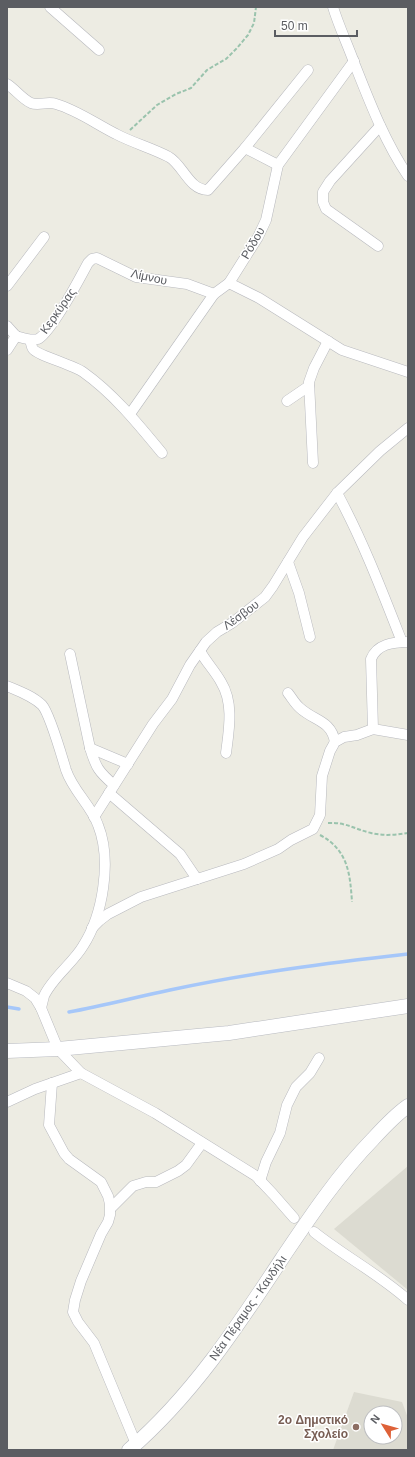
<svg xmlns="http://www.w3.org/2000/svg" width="415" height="1457" viewBox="0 0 415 1457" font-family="Helvetica,sans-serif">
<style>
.education{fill:#dcdbd1;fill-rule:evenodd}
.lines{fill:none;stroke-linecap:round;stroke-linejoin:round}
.stream{stroke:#a6c7f9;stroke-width:3.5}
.street-casing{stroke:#b8b9be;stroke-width:11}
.secondary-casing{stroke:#b8bac0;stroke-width:15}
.path{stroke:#9ac3ad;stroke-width:2;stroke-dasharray:4 2;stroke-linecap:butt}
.street{stroke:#fff;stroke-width:10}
.secondary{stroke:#fff;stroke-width:14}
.education-dot{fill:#8d6e63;stroke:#fff;stroke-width:1.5}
.labels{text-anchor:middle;stroke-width:3;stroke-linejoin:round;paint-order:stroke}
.street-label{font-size:12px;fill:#5b5d62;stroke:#fff}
.education-label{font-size:12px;font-weight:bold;fill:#785e54;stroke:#fff;text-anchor:end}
</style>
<rect width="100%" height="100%" fill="#edece3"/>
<g class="education">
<polygon points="408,1166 408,1290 334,1229"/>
<path d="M354 1392 402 1402 408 1418V1450H333ZM371 1413H395V1437H371Z"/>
</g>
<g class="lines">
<g class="stream">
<polyline points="7,1007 19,1009"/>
<path d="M69 1012C103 1006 136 997 170 990 249 973 328 963 408 954"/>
</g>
<g class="street-casing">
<g id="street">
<polyline points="50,7 99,50"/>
<path d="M333 7C339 27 348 45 355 65 370 103 385 142 408 176"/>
<path d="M7 84C15 89 22 99 31 103 39 106 48 101 56 104 77 110 96 124 116 134 133 143 152 148 169 157 183 165 189 190 208 190L245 148 308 70"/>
<polyline points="245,148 278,165"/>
<polyline points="378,246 326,209 323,202 323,192 330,181 380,126"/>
<polyline points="229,283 259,298 342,350 408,372"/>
<polyline points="7,286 44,237"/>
<polyline points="7,326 16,336"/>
<path d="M16 336C23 338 30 341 38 339 51 333 80 278 88 263L92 259 97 258 136 277 187 284 214 294"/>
<path d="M30 340C31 342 31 346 33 349 37 355 73 365 83 372 114 394 138 424 162 453"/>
<polyline points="7,350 16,336"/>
<polyline points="287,401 309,386"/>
<polyline points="130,414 214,294 229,283 258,237 266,220 278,165 354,61"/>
<polyline points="313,463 309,382 314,368 328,341"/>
<path d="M337 493C363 541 382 591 402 642"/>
<polyline points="288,562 299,593 310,637"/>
<path d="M408 642C393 642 377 644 371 659L373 729 408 735"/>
<path d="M200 651C206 662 215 671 221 682 234 703 229 730 226 753"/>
<path d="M70 654 90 748C96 768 99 772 114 785"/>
<path d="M7 686C19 691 33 696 42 705 50 714 62 757 66 770 73 791 91 805 98 825 112 860 103 915 83 946 73 963 52 978 44 996 43 1000 42 1004 41 1008"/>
<path d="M288 693C292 698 295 704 300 708 314 721 331 720 335 742"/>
<polyline points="90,748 128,764"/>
<polyline points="109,793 180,854 197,879"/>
<polyline points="94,817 153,724 172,699 190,665 206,642 217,632 232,623 265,597 273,586 303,537 337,493 380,451 408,428"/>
<polyline points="92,928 99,921 108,914 141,897 244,864 278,849 291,840 313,829 320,815 322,776 330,751 335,742 344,737 357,735 373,729"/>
<polyline points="7,983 26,991 35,998 41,1008 58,1049 81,1073 155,1113 256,1176 273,1194 294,1218"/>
<polyline points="52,1083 49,1125 64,1153 69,1159 101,1182 108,1196 110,1204 110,1215 108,1222 101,1234 81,1281 75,1300 73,1312 78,1322 94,1343 136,1444"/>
<polyline points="7,1102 35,1089 81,1073"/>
<polyline points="260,1181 266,1162 280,1133 287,1105 296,1087 310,1073 319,1058"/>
<polyline points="111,1208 133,1186 146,1182 156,1182 178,1171 186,1165 202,1143"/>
<path d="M314 1232C344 1256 379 1274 408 1300"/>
</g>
</g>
<g class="secondary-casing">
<g id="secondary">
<polyline points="7,1051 58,1049 229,1033 408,1006"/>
<path d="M129 1450C193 1395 239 1324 285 1254 312 1214 339 1174 373 1139 384 1127 395 1115 408 1106"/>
</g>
</g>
<g class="path">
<polyline points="130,130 157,105 176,94 191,88 207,70 226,59 237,48 248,35 254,23 256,7"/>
<path d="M328 823C346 822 354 829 371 833 383 836 396 835 408 833"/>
<path d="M320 835C348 850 350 873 352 902"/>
</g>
<use href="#street" class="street"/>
<use href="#secondary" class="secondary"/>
</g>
<circle class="education-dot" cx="356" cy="1427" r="4"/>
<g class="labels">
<g class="street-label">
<text transform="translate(253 243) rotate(-60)" y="4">Ρόδου</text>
<text transform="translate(149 277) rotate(12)" y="4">Λίμνου</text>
<text transform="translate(58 311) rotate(-55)" y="4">Κερκύρας</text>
<text transform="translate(241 615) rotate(-36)" y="4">Λέσβου</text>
<text transform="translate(248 1308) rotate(-55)" y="4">Νέα Πέραμος - Κανδήλι</text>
</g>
<g class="education-label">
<text x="348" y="1424">2o Δημοτικό<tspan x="348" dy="14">Σχολείο</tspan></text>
</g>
</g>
<rect width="415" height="1457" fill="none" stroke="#5b5d62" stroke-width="16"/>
<g transform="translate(383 1425) rotate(307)"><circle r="19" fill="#ffffff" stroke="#bdbec0"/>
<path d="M0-3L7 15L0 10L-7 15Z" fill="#de6138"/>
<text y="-6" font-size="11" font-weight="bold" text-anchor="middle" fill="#5b5d62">N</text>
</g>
<path d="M275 30v6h82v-6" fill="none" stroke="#5b5d62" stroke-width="2"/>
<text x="281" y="30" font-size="12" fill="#5b5d62" stroke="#ffffff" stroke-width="3" paint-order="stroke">50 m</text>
</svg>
